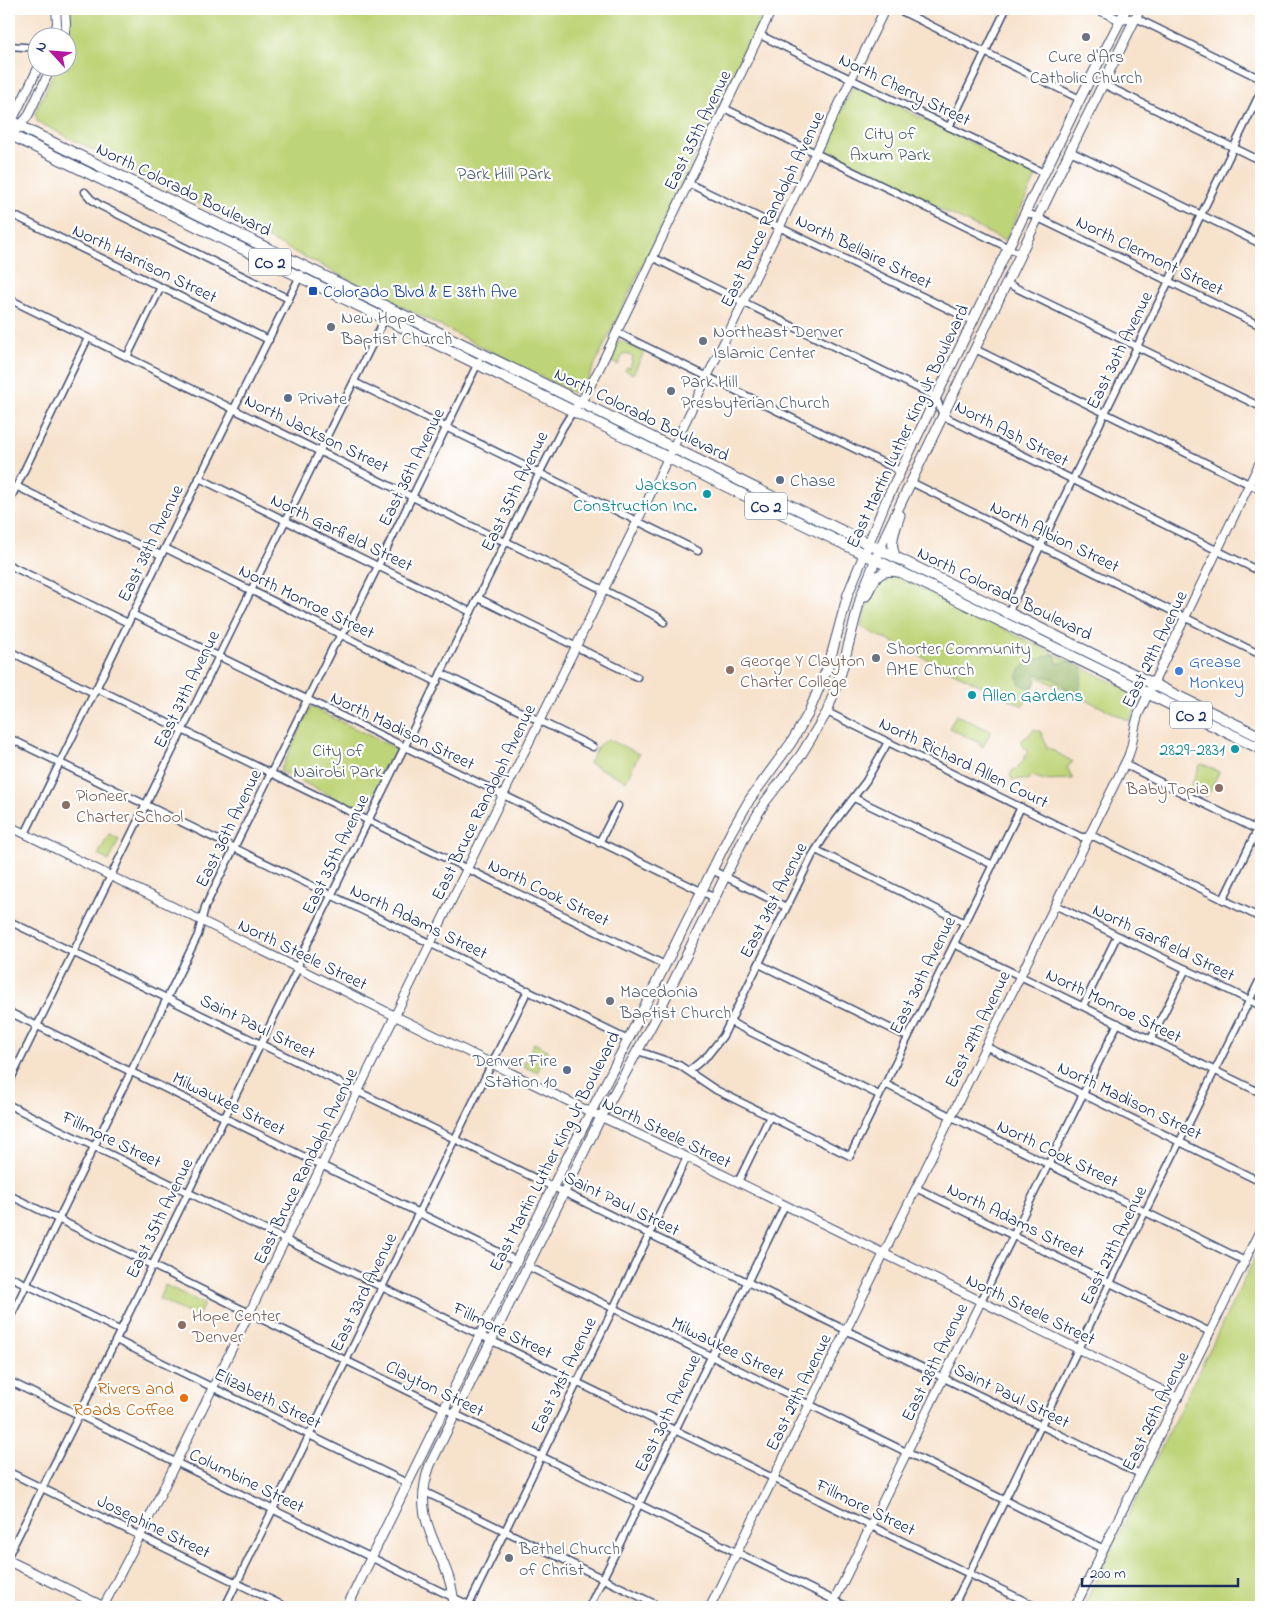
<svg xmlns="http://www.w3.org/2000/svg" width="1270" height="1616" viewBox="0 0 1270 1616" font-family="'Indie Flower',sans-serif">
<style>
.green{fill:#bed478;stroke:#6c826b}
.forest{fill:#96b668;stroke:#587263}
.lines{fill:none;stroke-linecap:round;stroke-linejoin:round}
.minor-casing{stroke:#3c4a6e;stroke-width:9}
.tertiary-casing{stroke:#3c4a6e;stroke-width:10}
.secondary-casing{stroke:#3c4a6e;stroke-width:11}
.primary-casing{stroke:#3c4a6e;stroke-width:12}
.minor{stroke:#fff;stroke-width:6}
.tertiary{stroke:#fff;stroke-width:8}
.secondary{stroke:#fff;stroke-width:9}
.primary{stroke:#fff;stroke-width:10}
.worship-dot{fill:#6b7280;stroke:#fff;stroke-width:2}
.transit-dot{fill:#1a4fb4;stroke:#fff;stroke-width:2}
.service-dot{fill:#5c6f8a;stroke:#fff;stroke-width:2}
.culture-dot{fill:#0f9aa8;stroke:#fff;stroke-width:2}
.education-dot{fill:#8d6e63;stroke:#fff;stroke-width:2}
.shop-dot{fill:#3f7fe0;stroke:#fff;stroke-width:2}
.food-dot{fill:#e8710a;stroke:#fff;stroke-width:2}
.labels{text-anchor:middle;stroke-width:4.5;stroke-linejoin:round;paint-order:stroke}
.shield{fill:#fff;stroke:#5f6d8e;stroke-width:1}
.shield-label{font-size:16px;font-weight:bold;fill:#1b2f5e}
.worship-label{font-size:18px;fill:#5b616d;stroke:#fff;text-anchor:start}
.street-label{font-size:18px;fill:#1b2f5e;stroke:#fff}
.park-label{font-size:18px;fill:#4c6166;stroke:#fff}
.transit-label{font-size:18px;fill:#164399;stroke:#fff;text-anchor:start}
.service-label{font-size:18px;fill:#4e5e75;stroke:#fff;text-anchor:start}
.culture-label{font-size:18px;fill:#0d838f;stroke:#fff;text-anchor:end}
.education-label{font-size:18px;fill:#785e54;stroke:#fff;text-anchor:start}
.shop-label{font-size:18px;fill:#366cbe;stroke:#fff;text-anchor:start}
.food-label{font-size:18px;fill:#c56008;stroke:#fff;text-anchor:end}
</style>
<rect width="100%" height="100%" fill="#fff"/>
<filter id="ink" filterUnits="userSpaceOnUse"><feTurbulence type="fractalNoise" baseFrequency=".02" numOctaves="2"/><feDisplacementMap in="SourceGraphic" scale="10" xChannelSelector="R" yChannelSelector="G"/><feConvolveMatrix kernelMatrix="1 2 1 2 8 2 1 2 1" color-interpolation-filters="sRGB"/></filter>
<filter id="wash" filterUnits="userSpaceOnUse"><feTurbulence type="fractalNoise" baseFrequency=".0096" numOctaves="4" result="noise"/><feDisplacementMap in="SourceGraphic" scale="20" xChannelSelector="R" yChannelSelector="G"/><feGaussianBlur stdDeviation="1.12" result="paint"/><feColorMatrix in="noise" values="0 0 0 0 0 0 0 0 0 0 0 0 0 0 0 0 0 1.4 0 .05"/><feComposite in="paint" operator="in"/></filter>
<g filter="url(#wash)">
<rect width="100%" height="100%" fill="#f7e2cc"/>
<g class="green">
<polygon points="67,9 766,9 581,393 571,392 38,122 35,113 56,68 68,68 69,24"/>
<polygon points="854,85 1037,175 1005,241 822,151"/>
<polygon points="619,340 644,352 633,374 625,370 627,367 630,368 633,357 624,353 618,365 609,361"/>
<path d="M893 575 1137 694 1139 696 1140 699 1130 721 1038 677 1023 706 861 627C862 618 875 584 881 578 884 575 888 575 893 575Z"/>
<polygon points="311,707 397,749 366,813 280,771"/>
<polygon points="956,715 991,731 983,747 980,745 980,743 949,728"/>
<polygon points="1034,729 1041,732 1047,747 1073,762 1067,767 1073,779 1044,780 1032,776 1027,780 1019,779 1012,780 1010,775 1013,770 1016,769 1023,761 1028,751 1023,746 1022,740 1028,736"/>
<polygon points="608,739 639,754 626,781 589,763 598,746"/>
<polygon points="1203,764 1219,772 1209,793 1208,793 1206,797 1190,789 1200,765"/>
<polygon points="109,834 119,839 109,861 98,855"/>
<polygon points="534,1043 548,1050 537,1073 523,1066"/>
<polygon points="1261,1245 1261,1607 1083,1607"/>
<polygon points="165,1285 204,1304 197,1318 159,1299"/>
</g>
<path class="forest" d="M1052 654 1055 655 1057 664 1069 661 1083 667 1079 692C1068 694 1063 684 1054 679 1048 676 1044 678 1038 674L1034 676 1035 683 1033 687H1026L1019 683C1012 663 1040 660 1052 654Z"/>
</g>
<g filter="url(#ink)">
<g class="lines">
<g class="minor-casing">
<g id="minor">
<polyline points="897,9 1080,99"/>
<polyline points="1136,18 1261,79"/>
<polyline points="760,35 1044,173"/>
<polyline points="9,46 38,48"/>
<polyline points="1103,84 1261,161"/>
<polyline points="724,108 1021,254"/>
<polyline points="949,127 1006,9"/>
<polyline points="1070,151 1261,244"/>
<polyline points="688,183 973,321"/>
<polyline points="85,192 91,199 101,206 289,299"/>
<polyline points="1026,212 1261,326"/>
<polyline points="9,213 269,340"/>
<polyline points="652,257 936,397 943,416 1261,572"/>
<polyline points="1006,283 1261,407"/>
<polyline points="9,299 498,539 509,543 658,617 664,622"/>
<polyline points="616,332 900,471"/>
<polyline points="975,349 1261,490"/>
<polyline points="127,357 161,287"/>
<polyline points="354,382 698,551"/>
<polyline points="199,478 471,612"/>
<polyline points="911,482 1261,655"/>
<polyline points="16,486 74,515 161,555"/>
<polyline points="9,502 88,338"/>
<polyline points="165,548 437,682"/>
<polyline points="9,565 128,623"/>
<polyline points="478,598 637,677"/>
<polyline points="132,614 715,898"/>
<polyline points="1007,615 1261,91"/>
<polyline points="9,651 94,693"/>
<polyline points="441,673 593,747"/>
<polyline points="96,688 665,965"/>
<polyline points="827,712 1081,837 1095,837 1261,918"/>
<polyline points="9,738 628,1040"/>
<polyline points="1124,764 1257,830"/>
<polyline points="854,798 993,865"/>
<polyline points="25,834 182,513 301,274"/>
<polyline points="599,843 618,806"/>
<polyline points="816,850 965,923"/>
<polyline points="712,870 786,907"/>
<polyline points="1223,900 1261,822"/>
<polyline points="1055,905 1261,1006"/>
<polyline points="9,921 1140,1474"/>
<polyline points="954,944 1261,1093"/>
<polyline points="759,964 908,1037"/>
<polyline points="1083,1006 1117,936"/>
<polyline points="9,1012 517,1261"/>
<polyline points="730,1022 879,1095"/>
<polyline points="1151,1039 1186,969"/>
<polyline points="985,1046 1261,1182"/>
<polyline points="638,1051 679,1065 716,1090 850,1156 1021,807"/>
<polyline points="689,1071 708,1055 723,1036 812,856 828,831 866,781 888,742"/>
<polyline points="9,1083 390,308"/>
<polyline points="885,1084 1245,1261"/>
<polyline points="9,1105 1037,1607"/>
<polyline points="738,1182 770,1116"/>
<polyline points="916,1188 1210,1332"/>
<polyline points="9,1195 848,1607"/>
<polyline points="527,1266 1104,1549"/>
<polyline points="9,1276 121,1331"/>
<polyline points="981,1301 1118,1023"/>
<polyline points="9,1320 198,935 205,907 333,647 350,623 479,361"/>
<polyline points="116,1340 407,1483"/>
<polyline points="9,1381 473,1607"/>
<polyline points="9,1472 286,1607"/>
<polyline points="423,1491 661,1607"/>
<polyline points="9,1554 79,1415 298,968 300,959 539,474 563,427 573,411"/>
<polyline points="225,1607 528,990"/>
<polyline points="468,1607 687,1157"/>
<polyline points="589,1607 785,1205"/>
<polyline points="953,1607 1110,1283 1261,977"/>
</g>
</g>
<g class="tertiary-casing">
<g id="tertiary">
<polyline points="1097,9 1120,20 1136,18"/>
<polyline points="53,38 57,23 56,9"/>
<polyline points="64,38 66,24 65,9"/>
<polyline points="11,125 12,121 38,68"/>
<polyline points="9,139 28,116 51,68"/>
<polyline points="577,406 586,394 599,369 772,9"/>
<polyline points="9,826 582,1108 687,1157 1178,1398"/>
<polyline points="103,1607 140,1536 637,522 885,9"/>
<path d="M710 1607 1128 757C1134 743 1133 727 1139 713L1261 460"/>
<polyline points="831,1607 981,1301"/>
<polyline points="1075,1607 1261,1228"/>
</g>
</g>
<g class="secondary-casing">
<g id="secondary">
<path d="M896 557C888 543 896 529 900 515"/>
<path d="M866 596C874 580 878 568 898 572"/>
<polyline points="9,1561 104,1607"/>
<polyline points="347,1607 565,1162 628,1040 731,832 750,799 791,743 808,714 829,664 848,594 885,503 1080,99 1126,9"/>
<path d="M454 1607C452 1552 407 1528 430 1465L599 1121 656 1017 747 832 765 802 801 755 827 712 842 670 861 596 887 532 1070 151 1140 9"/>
</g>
</g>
<g class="primary-casing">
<g id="primary">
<polyline points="9,119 29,131 1261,737"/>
<polyline points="9,134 1261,749"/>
</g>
</g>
<use href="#minor" class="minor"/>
<use href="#tertiary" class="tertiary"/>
<use href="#secondary" class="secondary"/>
<use href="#primary" class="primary"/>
</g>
</g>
<g class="worship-dot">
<circle cx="1086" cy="37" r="5"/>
<circle cx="331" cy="327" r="5"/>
<circle cx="703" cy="341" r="5"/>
<circle cx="671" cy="391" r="5"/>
<circle cx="876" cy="658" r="5"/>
<circle cx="610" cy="1001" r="5"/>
<circle cx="509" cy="1558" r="5"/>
</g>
<rect class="transit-dot" x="308" y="286" width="10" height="10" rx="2.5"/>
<g class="service-dot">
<circle cx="288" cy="398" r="5"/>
<circle cx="780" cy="480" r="5"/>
<circle cx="567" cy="1070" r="5"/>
</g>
<g class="culture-dot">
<circle cx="707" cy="494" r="5"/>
<circle cx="972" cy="695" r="5"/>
<circle cx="1235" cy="749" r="5"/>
</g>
<g class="education-dot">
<circle cx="730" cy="670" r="5"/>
<circle cx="1219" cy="788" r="5"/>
<circle cx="66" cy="805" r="5"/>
<circle cx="182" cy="1325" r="5"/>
</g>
<circle class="shop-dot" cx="1179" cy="671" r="5"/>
<circle class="food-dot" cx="184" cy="1398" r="5"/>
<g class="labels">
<g class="shield">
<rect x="249" y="248.5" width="42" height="27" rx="4"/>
<rect x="745" y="492.5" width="42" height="27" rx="4"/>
<rect x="1170" y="701.5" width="42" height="27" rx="4"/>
</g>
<g class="shield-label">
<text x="270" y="268">CO 2</text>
<text x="766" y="512">CO 2</text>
<text x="1191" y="721">CO 2</text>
</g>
<g class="worship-label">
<text x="1086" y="62" text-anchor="middle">Cure d'Ars<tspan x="1086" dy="21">Catholic Church</tspan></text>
<text x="341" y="323">New Hope<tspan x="341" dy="21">Baptist Church</tspan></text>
<text x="713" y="337">Northeast Denver<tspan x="713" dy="21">Islamic Center</tspan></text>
<text x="681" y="387">Park Hill<tspan x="681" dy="21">Presbyterian Church</tspan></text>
<text x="886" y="654">Shorter Community<tspan x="886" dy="21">AME Church</tspan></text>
<text x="620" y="997">Macedonia<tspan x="620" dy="21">Baptist Church</tspan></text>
<text x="519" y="1554">Bethel Church<tspan x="519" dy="21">of Christ</tspan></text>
</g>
<g class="street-label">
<text transform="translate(905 89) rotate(26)" y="6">North Cherry Street</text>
<text transform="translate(697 130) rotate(-64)" y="6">East 35th Avenue</text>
<text transform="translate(184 189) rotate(26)" y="6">North Colorado Boulevard</text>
<text transform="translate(772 209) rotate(-64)" y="6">East Bruce Randolph Avenue</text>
<text transform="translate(864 251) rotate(26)" y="6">North Bellaire Street</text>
<text transform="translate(1150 255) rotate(26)" y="6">North Clermont Street</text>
<text transform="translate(145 263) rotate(26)" y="6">North Harrison Street</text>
<text transform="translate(1119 350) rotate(-64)" y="6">East 30th Avenue</text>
<text transform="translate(642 414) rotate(26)" y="6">North Colorado Boulevard</text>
<text transform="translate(907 426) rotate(-65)" y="6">East Martin Luther King Jr Boulevard</text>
<text transform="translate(317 433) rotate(26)" y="6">North Jackson Street</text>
<text transform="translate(1012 433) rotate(27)" y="6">North Ash Street</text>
<text transform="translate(411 467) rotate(-64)" y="6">East 36th Avenue</text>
<text transform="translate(514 491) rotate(-64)" y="6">East 35th Avenue</text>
<text transform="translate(342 532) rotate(26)" y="6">North Garfield Street</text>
<text transform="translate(1055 536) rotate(26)" y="6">North Albion Street</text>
<text transform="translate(150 543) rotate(-64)" y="6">East 38th Avenue</text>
<text transform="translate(1005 593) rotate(26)" y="6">North Colorado Boulevard</text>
<text transform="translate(307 601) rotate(26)" y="6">North Monroe Street</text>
<text transform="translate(1154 649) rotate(-64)" y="6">East 29th Avenue</text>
<text transform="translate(186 689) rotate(-64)" y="6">East 37th Avenue</text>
<text transform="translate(403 730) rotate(26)" y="6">North Madison Street</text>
<text transform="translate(964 762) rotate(26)" y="6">North Richard Allen Court</text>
<text transform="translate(483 802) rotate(-64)" y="6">East Bruce Randolph Avenue</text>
<text transform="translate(228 828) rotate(-64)" y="6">East 36th Avenue</text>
<text transform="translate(335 854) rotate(-64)" y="6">East 35th Avenue</text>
<text transform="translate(549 892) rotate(26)" y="6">North Cook Street</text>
<text transform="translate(773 900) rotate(-63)" y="6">East 31st Avenue</text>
<text transform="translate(419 921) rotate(26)" y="6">North Adams Street</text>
<text transform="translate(1164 942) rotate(26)" y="6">North Garfield Street</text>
<text transform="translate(303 954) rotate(26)" y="6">North Steele Street</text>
<text transform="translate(922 975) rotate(-64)" y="6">East 30th Avenue</text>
<text transform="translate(1114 1005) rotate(26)" y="6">North Monroe Street</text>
<text transform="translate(258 1026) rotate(26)" y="6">Saint Paul Street</text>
<text transform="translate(977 1029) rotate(-64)" y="6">East 29th Avenue</text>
<text transform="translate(1130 1100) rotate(26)" y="6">North Madison Street</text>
<text transform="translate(229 1103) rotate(26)" y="6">Milwaukee Street</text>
<text transform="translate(667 1132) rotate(26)" y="6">North Steele Street</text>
<text transform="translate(112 1139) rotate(26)" y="6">Fillmore Street</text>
<text transform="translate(554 1151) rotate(-63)" y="6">East Martin Luther King Jr Boulevard</text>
<text transform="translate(1058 1153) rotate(26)" y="6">North Cook Street</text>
<text transform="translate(305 1166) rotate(-64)" y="6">East Bruce Randolph Avenue</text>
<text transform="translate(622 1203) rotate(26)" y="6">Saint Paul Street</text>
<text transform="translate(159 1218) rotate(-64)" y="6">East 35th Avenue</text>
<text transform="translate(1016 1220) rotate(26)" y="6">North Adams Street</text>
<text transform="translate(1113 1245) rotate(-64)" y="6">East 27th Avenue</text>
<text transform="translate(363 1292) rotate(-64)" y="6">East 33rd Avenue</text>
<text transform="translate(1031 1309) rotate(26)" y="6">North Steele Street</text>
<text transform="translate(503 1330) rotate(26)" y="6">Fillmore Street</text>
<text transform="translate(728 1348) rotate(26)" y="6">Milwaukee Street</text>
<text transform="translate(934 1362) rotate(-64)" y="6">East 28th Avenue</text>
<text transform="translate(563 1375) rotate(-64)" y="6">East 31st Avenue</text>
<text transform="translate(435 1388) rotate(26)" y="6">Clayton Street</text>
<text transform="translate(798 1392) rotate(-64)" y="6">East 29th Avenue</text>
<text transform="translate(1012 1395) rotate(26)" y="6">Saint Paul Street</text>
<text transform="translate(268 1398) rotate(26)" y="6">Elizabeth Street</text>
<text transform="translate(1155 1411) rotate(-64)" y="6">East 26th Avenue</text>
<text transform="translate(667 1413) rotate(-64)" y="6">East 30th Avenue</text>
<text transform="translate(247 1480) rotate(26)" y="6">Columbine Street</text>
<text transform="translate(866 1507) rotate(26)" y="6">Fillmore Street</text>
<text transform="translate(154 1526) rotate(26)" y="6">Josephine Street</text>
</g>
<g class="park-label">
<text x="890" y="139">City of<tspan x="890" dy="21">Axum Park</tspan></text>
<text x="504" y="179">Park Hill Park</text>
<text x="338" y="756">City of<tspan x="338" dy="21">Nairobi Park</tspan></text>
</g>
<g class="transit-label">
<text x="323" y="297">Colorado Blvd &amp; E 38th Ave</text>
</g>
<g class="service-label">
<text x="298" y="404">Private</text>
<text x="790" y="486">Chase</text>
<text x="557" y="1066" text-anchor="end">Denver Fire<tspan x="557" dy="21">Station 10</tspan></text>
</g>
<g class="culture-label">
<text x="697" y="490">Jackson<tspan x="697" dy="21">Construction Inc.</tspan></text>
<text x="982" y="701" text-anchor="start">Allen Gardens</text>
<text x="1225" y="755">2829-2831</text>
</g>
<g class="education-label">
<text x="740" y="666">George Y Clayton<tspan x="740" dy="21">Charter College</tspan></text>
<text x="1209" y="794" text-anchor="end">BabyTopia</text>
<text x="76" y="801">Pioneer<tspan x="76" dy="21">Charter School</tspan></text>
<text x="192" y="1321">Hope Center<tspan x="192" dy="21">Denver</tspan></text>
</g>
<g class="shop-label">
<text x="1189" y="667">Grease<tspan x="1189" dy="21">Monkey</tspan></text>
</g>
<g class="food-label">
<text x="174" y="1394">Rivers and<tspan x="174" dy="21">Roads Coffee</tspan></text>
</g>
</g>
<rect width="1270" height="1616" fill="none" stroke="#fff" stroke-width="30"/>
<g transform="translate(52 52) rotate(296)"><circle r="24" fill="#ffffff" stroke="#a4acbf"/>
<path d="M0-4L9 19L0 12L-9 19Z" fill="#b5179e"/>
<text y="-8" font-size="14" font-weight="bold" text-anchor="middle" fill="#1b2f5e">N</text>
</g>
<path d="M1082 1578v8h156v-8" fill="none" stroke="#1b2f5e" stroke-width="2.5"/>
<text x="1090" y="1578" font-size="15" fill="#1b2f5e" stroke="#ffffff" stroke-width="4" paint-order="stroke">200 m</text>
</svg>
